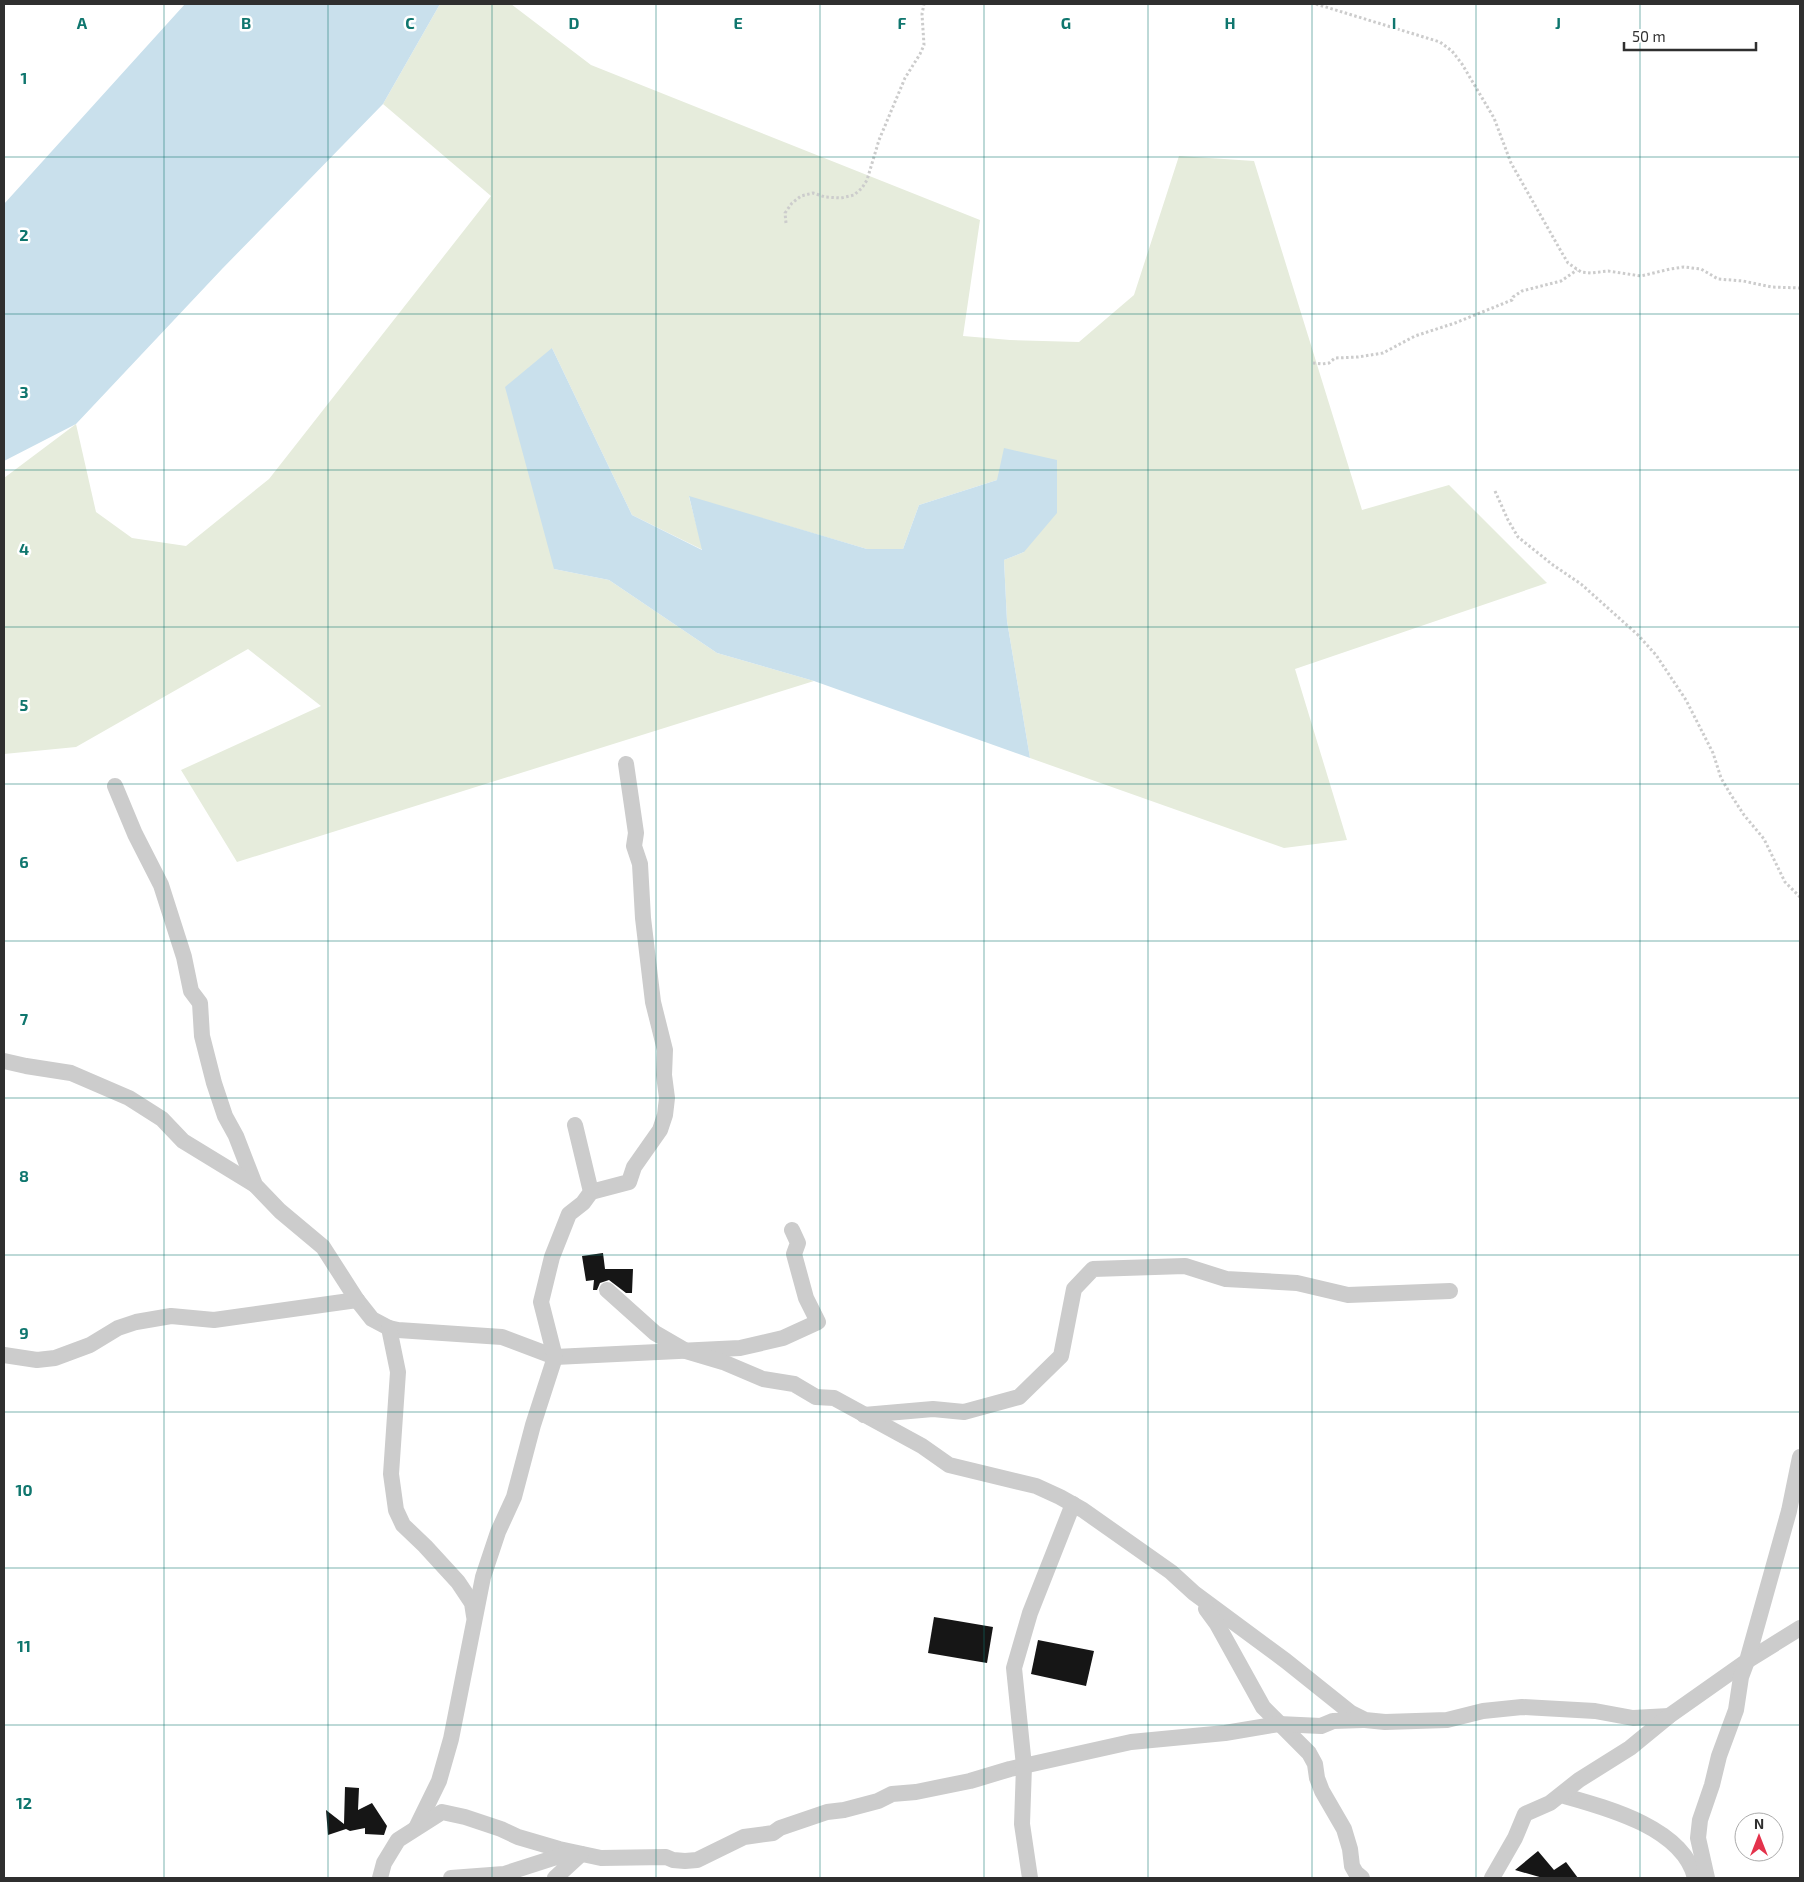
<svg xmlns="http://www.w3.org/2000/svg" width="1804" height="1882" viewBox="0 0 1804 1882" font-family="'Exo 2',sans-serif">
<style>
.green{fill:#e6ecdc}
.water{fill:#c9e0ec}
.building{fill:#161616}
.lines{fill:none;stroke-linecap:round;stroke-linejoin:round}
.path{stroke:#ccc;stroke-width:3;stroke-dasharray:2.5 2.5;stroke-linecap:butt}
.minor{stroke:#ccc;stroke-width:16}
.grid{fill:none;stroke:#0f766e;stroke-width:1;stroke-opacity:0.55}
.grid-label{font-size:16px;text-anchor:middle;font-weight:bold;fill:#0f766e;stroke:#fff;stroke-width:5;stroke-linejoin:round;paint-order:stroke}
</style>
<rect width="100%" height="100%" fill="#fff"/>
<polygon class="green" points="440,4 511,4 591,65 980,220 963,336 1010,340 1079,342 1134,295 1179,156 1254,161 1362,510 1449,485 1547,583 1295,669 1347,840 1284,848 1030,758 1007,621 1004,560 1024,552 997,480 919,505 903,549 867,549 689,497 703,550 632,515 552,348 554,569 609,580 717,653 814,681 237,862 181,770 321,706 248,649 76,747 4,754 4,478 76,424 96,512 132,538 186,546 269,479 491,196 383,104"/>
<g class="water">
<polygon points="185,4 440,4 383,104 222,269 76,424 4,461 4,204"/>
<polygon points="552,348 632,515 702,550 689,496 867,549 903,549 919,505 997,480 1004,448 1057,460 1057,513 1024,552 1004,560 1007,621 1030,758 814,681 717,653 609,580 554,569 505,387"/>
</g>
<g class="building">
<polygon points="603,1253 605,1269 633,1269 632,1293 626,1293 609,1280 600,1283 597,1290 593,1290 594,1280 586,1281 582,1256"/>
<polygon points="934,1617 993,1627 987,1663 928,1653"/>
<polygon points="1038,1640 1094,1651 1086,1686 1031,1674"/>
<polygon points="345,1787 359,1788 358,1810 372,1803 387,1826 384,1835 365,1834 365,1828 350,1831 346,1829 328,1835 326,1810 344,1824"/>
<polygon points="1538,1851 1554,1870 1566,1862 1578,1878 1543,1878 1515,1870"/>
</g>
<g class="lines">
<g class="path">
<polyline points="1316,4 1440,42 1452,51 1462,64 1494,118 1511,163 1562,253 1568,263 1581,272 1591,273 1608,271 1641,276 1670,269 1684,267 1701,269 1718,279 1743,281 1772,287 1800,288"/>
<polyline points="786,223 785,213 792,203 801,196 813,193 825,197 841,198 854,195 862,188 867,180 879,140 905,78 920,54 924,45 922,14 924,4"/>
<polyline points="1313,363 1322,364 1329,363 1335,358 1358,357 1383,353 1415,336 1455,323 1512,300 1513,297 1522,291 1561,281 1577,270"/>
<polyline points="1495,491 1508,520 1518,537 1553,565 1581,584 1638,635 1656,655 1686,700 1713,753 1721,778 1731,795 1744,815 1764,839 1785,882 1800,897"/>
</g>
<g class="minor">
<polyline points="115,786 135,834 161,885 184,957 191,991 200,1003 202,1036 214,1083 225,1116 236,1136 255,1185 280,1211 323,1247 357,1300 372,1319 389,1328 398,1330 502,1337 555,1357 740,1348 783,1338 818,1322 806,1298 794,1254 798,1243 792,1230"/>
<polyline points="4,1061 26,1066 71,1073 129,1098 162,1119 183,1141 255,1185"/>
<polyline points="591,1192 629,1182 634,1167 660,1130 665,1115 667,1098 664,1075 665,1050 653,1002 643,918 640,864 634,846 636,833 626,764"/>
<polyline points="607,1290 655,1333 686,1351 723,1362 763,1379 794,1384 816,1397 834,1398 922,1446 949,1465 1036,1486 1060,1497 1083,1510 1171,1572 1194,1593 1286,1661 1351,1713 1365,1720 1385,1722 1447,1720 1483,1711 1522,1707 1595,1711 1633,1718 1669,1716"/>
<polyline points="389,1328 398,1372 391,1474 396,1510 403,1525 425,1546 458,1582 472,1603 474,1616"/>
<polyline points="4,1355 37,1360 55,1358 90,1345 118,1328 136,1322 171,1316 214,1320 357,1300"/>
<polyline points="864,1415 933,1409 964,1412 1019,1397 1061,1356 1074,1289 1093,1269 1185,1266 1226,1279 1297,1283 1348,1295 1450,1291"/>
<polyline points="1206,1609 1217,1624 1263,1707 1309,1753 1315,1764 1317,1778 1322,1791 1344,1829 1350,1849 1352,1866 1356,1873 1362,1878"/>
<path d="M1561 1795C1604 1807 1683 1827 1695 1878"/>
<polyline points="416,1828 439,1781 451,1739 483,1577 498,1532 514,1497 533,1425 555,1357 541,1302 552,1257 569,1214 583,1203 591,1192 575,1125"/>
<polyline points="380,1878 384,1863 398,1840 442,1812 465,1817 501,1829 518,1837 559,1849 601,1858 666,1857 673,1860 685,1861 697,1860 744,1837 773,1833 780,1828 827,1812 844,1810 878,1801 892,1794 916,1792 970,1781 1010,1769 1131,1742 1225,1733 1279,1724 1321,1726 1333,1721 1363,1720"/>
<polyline points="451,1878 504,1874 566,1854 581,1854 555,1878"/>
<polyline points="1030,1878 1022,1824 1024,1766 1014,1668 1030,1613 1073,1504"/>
<polyline points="1492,1878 1515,1838 1525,1814 1550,1803 1579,1780 1630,1748 1669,1716 1747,1661 1800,1628"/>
<polyline points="1707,1878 1698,1838 1700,1820 1712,1785 1719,1756 1736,1710 1741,1677 1747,1661 1789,1511 1800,1457"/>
</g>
</g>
<path class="grid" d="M164 4V1878M328 4V1878M492 4V1878M656 4V1878M820 4V1878M984 4V1878M1148 4V1878M1312 4V1878M1476 4V1878M1640 4V1878M4 157H1800M4 314H1800M4 470H1800M4 627H1800M4 784H1800M4 941H1800M4 1098H1800M4 1255H1800M4 1412H1800M4 1568H1800M4 1725H1800"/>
<g class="grid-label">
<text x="82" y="29">A</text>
<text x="246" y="29">B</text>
<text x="410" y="29">C</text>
<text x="574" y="29">D</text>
<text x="738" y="29">E</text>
<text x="902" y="29">F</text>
<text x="1066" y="29">G</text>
<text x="1230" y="29">H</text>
<text x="1394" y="29">I</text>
<text x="1558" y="29">J</text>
<text x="24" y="84">1</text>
<text x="24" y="241">2</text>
<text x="24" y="398">3</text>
<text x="24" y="555">4</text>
<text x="24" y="711">5</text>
<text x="24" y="868">6</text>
<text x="24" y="1025">7</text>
<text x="24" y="1182">8</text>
<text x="24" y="1339">9</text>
<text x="24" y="1496">10</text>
<text x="24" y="1652">11</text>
<text x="24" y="1809">12</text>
</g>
<rect width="1804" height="1882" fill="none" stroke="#2f2f2f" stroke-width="10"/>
<g transform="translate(1759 1837)"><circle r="24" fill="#ffffff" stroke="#acacac"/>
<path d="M0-4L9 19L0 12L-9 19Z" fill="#e4324c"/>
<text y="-8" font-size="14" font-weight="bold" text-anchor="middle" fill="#2f2f2f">N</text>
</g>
<path d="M1624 42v8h132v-8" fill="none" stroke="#2f2f2f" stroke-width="2.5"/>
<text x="1632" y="42" font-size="15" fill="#2f2f2f" stroke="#ffffff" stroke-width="4" paint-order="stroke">50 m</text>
</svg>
